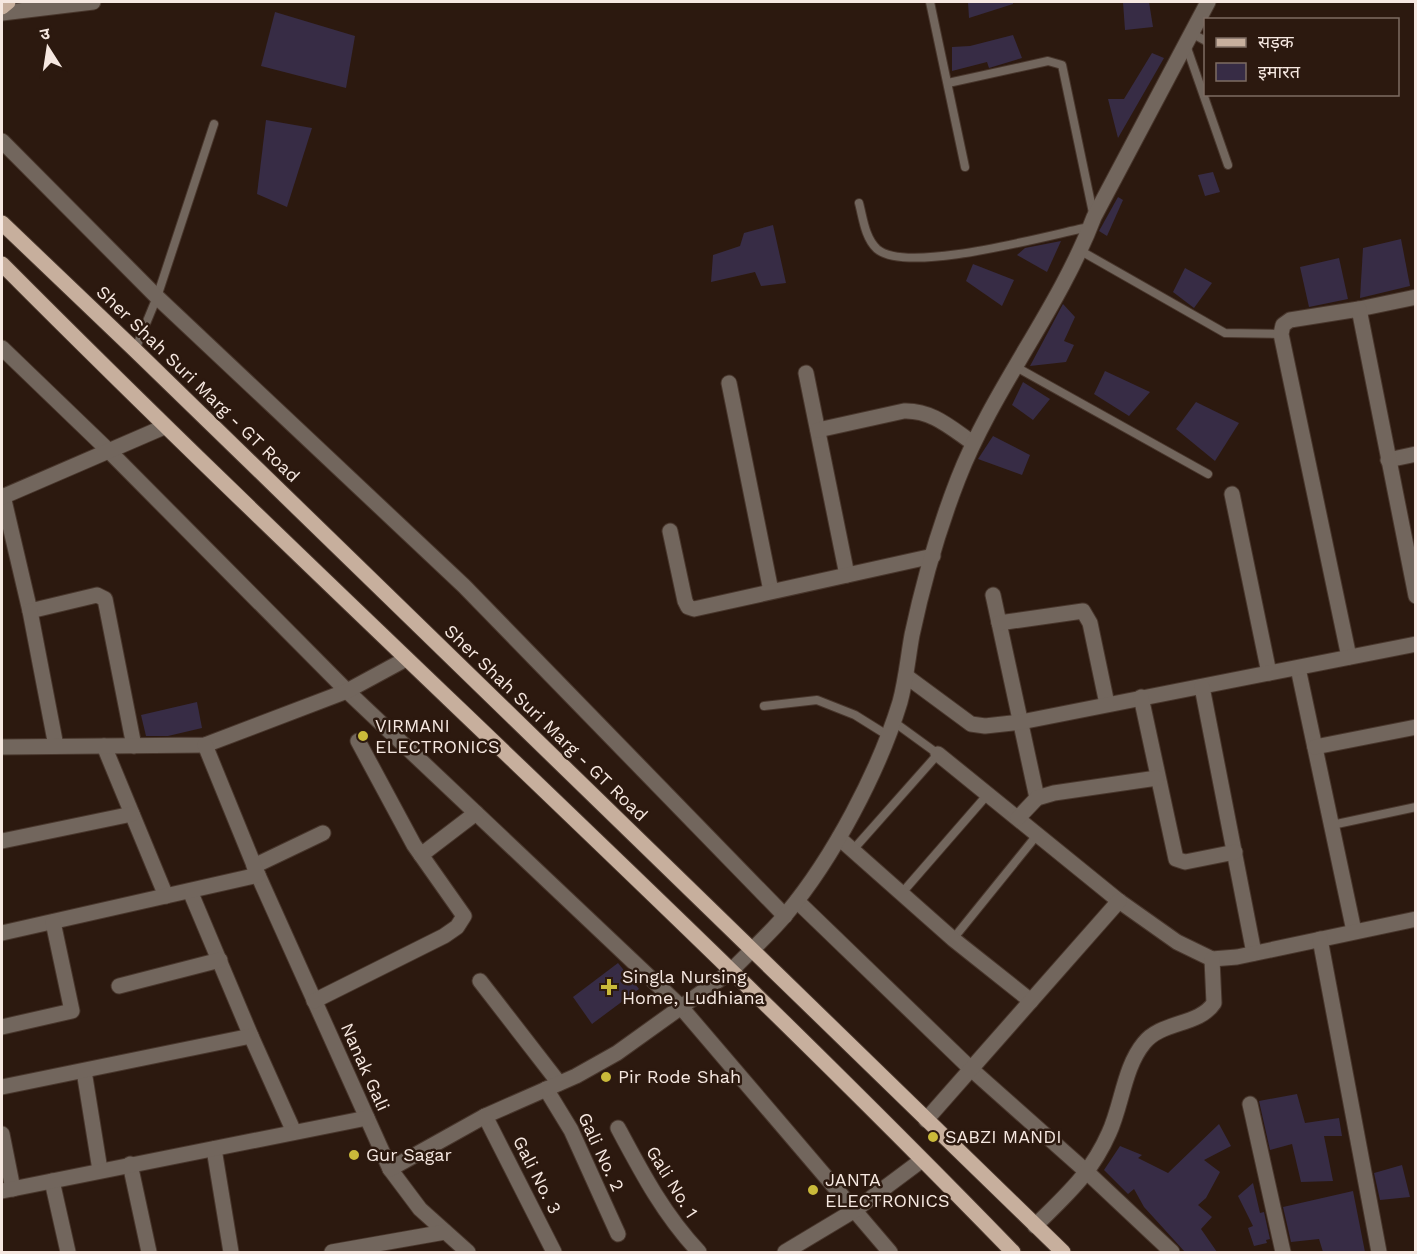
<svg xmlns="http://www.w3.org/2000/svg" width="1417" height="1254" viewBox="0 0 1417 1254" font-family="'Work Sans','Noto Sans Devanagari',sans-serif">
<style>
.building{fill:#372c45}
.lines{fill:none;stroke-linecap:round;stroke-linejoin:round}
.service-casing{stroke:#48362c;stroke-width:10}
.minor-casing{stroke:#48362c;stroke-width:17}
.tertiary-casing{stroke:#48362c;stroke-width:17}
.primary-casing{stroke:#48362c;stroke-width:17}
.service{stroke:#72665d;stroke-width:8}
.minor{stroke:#72665d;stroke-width:15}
.tertiary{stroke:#72665d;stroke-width:15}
.primary{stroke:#c7af9d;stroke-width:15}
.poi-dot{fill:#caba3a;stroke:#2c190f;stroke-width:2}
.labels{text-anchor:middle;stroke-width:5;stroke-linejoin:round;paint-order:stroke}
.street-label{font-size:18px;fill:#f6e8e1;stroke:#2c190f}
.poi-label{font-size:18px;fill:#f6e8e1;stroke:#2c190f;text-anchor:start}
</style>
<rect width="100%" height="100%" fill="#2c190f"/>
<g class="building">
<polygon points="968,2 1013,2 1013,4 969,18"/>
<polygon points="1123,2 1149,2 1153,27 1125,30"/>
<polygon points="275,12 355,36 346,88 261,66"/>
<polygon points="1013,35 1022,58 989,68 987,62 952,71 952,47 970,46"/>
<polygon points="1152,53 1164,58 1118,138 1108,99 1124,99"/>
<polygon points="266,120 312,128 287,207 257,194"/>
<polygon points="1213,172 1220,192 1205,196 1198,175"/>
<polygon points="1118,197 1123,200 1107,236 1099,231"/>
<polygon points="773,225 786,283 761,286 755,272 711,282 713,255 740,246 744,233"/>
<polygon points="1401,239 1410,286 1360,298 1363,248"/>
<polygon points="1061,241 1047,272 1017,255 1025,248"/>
<polygon points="1339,258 1348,299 1309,307 1300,267"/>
<polygon points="973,264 1014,280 1002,306 966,281"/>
<polygon points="1185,268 1212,283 1194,308 1173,292"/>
<polygon points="1063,304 1075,317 1064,341 1074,345 1066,362 1030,366"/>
<polygon points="1105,371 1150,392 1129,416 1094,394"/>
<polygon points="1023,382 1050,399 1033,420 1012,405"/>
<polygon points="1196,402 1239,423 1215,461 1176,429"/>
<polygon points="993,436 1030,455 1022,475 978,459"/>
<polygon points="197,702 202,728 168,736 146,736 141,715"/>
<polygon points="618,963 639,989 592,1024 573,997"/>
<polygon points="1297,1094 1305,1123 1339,1118 1342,1136 1324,1136 1333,1181 1301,1182 1292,1144 1270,1150 1259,1101"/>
<polygon points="1219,1124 1231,1146 1204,1160 1220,1172 1206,1198 1198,1205 1212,1217 1201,1229 1217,1252 1185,1252 1144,1207 1134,1189 1128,1194 1104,1170 1120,1146 1142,1155 1138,1158 1168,1173"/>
<polygon points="1402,1165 1410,1197 1380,1200 1374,1173"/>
<polygon points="1253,1183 1260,1213 1264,1212 1270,1239 1266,1240 1267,1243 1254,1246 1248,1228 1253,1226 1238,1196"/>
<polygon points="1353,1191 1365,1252 1323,1252 1319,1239 1291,1242 1283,1207"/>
</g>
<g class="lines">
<g class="service-casing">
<g id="service">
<polyline points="930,2 965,167"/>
<polyline points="1191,33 1206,41"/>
<polyline points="1186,45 1228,165"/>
<polyline points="948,83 1048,61 1062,65 1093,213"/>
<path d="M859 203C863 218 865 238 877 249 907 275 1049 235 1089 227"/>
<polyline points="1081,251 1225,333 1281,334"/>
<polyline points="135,350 157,297 214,124"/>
<polyline points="1016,367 1208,474"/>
<polyline points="764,706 817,700 855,715 887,735"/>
<polyline points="1332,825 1416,807"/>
<polyline points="852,851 938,754 894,722"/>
<polyline points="901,894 988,794"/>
<polyline points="953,939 1037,835"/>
</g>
</g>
<g class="minor-casing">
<g id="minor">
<polyline points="2,141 157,297 464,586 785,916"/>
<polyline points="1359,309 1416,297"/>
<polyline points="2,348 110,452 347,691 680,1006 890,1252"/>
<polyline points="806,373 847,575"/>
<polyline points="729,383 771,591"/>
<path d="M818 430 904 411C932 410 951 428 973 443"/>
<polyline points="1388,460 1416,454"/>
<polyline points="1232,494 1269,673"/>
<polyline points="3,496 30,611 97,595 105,599 134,746"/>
<polyline points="2,497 164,427"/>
<polyline points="670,531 685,601 688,607 694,609 933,556"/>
<polyline points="993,595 1037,798"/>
<polyline points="30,611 56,746"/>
<polyline points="999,623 1083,611 1090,623 1107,704"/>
<polyline points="1349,657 1281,334 1283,325 1290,320 1359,309 1416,596"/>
<polyline points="1298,668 1354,931"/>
<polyline points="906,676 971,724 985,726 1021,722 1416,644"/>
<polyline points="1202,687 1254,953"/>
<polyline points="1141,697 1176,859 1185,862 1235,852"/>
<polyline points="104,746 166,896"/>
<polyline points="2,747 205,745 347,691 406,659"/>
<polyline points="1315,747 1416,727"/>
<polyline points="938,754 1119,901 1177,942 1212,959 1237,957 1416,919"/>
<polyline points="1018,818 1037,798 1054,793 1157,778"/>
<polyline points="839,838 953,939 1031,1001"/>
<polyline points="2,841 132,814"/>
<polyline points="421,855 476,813"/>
<polyline points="254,866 323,833"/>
<polyline points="258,875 390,1169 420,1209 468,1252"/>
<polyline points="190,891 251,1036"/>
<polyline points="797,901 971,1069 1088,1173 1172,1252"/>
<polyline points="2,933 258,875 205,745"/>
<polyline points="1320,939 1379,1252"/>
<polyline points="480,981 559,1083"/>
<polyline points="119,986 220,960"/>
<polyline points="314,1001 444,936 457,927 464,916 414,845 358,741"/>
<polyline points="2,1027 72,1011 53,922"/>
<polyline points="84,1071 100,1170"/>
<polyline points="2,1087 251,1036 294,1132"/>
<polyline points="546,1089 571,1130 618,1234"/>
<polyline points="1250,1104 1283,1252"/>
<polyline points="485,1116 554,1252"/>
<polyline points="926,1120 1119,901"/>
<path d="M618 1128C642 1173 664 1215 699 1252"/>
<polyline points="2,1134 13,1189"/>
<polyline points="214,1149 231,1252"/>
<polyline points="130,1164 149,1252"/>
<polyline points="390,1169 485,1116 576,1076 617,1053 730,972"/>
<polyline points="52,1181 68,1252"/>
<polyline points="2,1191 367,1118"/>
<path d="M1035 1226C1066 1195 1091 1174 1109 1133 1122 1105 1124 1067 1144 1043 1161 1021 1199 1026 1214 1003L1212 959"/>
<polyline points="332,1252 445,1232"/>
<polyline points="785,1252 855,1210 922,1160"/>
</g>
</g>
<g class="tertiary-casing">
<g id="tertiary">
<polyline points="2,13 93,2"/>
<path d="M730 972C749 952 770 934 787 913 833 858 879 771 900 702 906 680 908 657 912 635 923 583 939 528 958 479 994 387 1059 309 1094 217L1208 2"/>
</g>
</g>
<g class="primary-casing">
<g id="primary">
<polyline points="2,7 8,2"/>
<polyline points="2,223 135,350 1063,1252"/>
<path d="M2 264C334 598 685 914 1013 1252"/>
</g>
</g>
<use href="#service" class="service"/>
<use href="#minor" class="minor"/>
<use href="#tertiary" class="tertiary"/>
<use href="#primary" class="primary"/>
</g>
<g class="poi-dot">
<circle cx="363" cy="736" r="6"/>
<path d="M606 978h6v6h6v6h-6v6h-6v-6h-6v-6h6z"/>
<circle cx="606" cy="1077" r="6"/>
<circle cx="933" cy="1137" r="6"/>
<circle cx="354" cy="1155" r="6"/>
<circle cx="813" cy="1190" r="6"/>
</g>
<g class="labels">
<g class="street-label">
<text transform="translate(198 384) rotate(44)" y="6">Sher Shah Suri Marg - GT Road</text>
<text transform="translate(546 723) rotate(44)" y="6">Sher Shah Suri Marg - GT Road</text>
<text transform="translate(365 1067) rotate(66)" y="6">Nanak Gali</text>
<text transform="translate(601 1152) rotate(65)" y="6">Gali No. 2</text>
<text transform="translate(537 1175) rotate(63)" y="6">Gali No. 3</text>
<text transform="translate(672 1182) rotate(58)" y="6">Gali No. 1</text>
</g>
<g class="poi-label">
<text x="375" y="732">VIRMANI<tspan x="375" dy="21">ELECTRONICS</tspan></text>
<text x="622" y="983">Singla Nursing<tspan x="622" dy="21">Home, Ludhiana</tspan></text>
<text x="618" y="1083">Pir Rode Shah</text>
<text x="945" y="1143">SABZI MANDI</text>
<text x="366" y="1161">Gur Sagar</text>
<text x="825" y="1186">JANTA<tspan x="825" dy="21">ELECTRONICS</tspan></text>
</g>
</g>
<rect width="1417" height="1254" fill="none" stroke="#f6e8e1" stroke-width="6"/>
<rect x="1204" y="18" width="195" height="78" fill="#2c190f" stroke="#7d6c63" stroke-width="1.5"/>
<rect x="1216" y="38" width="30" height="9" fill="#c7af9d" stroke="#7d6c63" stroke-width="1.5"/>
<text x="1258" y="48" font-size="18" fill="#f6e8e1">सड़क</text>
<rect x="1216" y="63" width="30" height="18" fill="#372c45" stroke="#7d6c63" stroke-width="1.5"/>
<text x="1258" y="78" font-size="18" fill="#f6e8e1">इमारत</text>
<g transform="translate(48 48) rotate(348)" stroke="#2c190f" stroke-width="4.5" paint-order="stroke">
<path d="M0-4.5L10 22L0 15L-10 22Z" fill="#f6e8e1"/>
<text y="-9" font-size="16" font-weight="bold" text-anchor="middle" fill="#f6e8e1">उ</text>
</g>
</svg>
